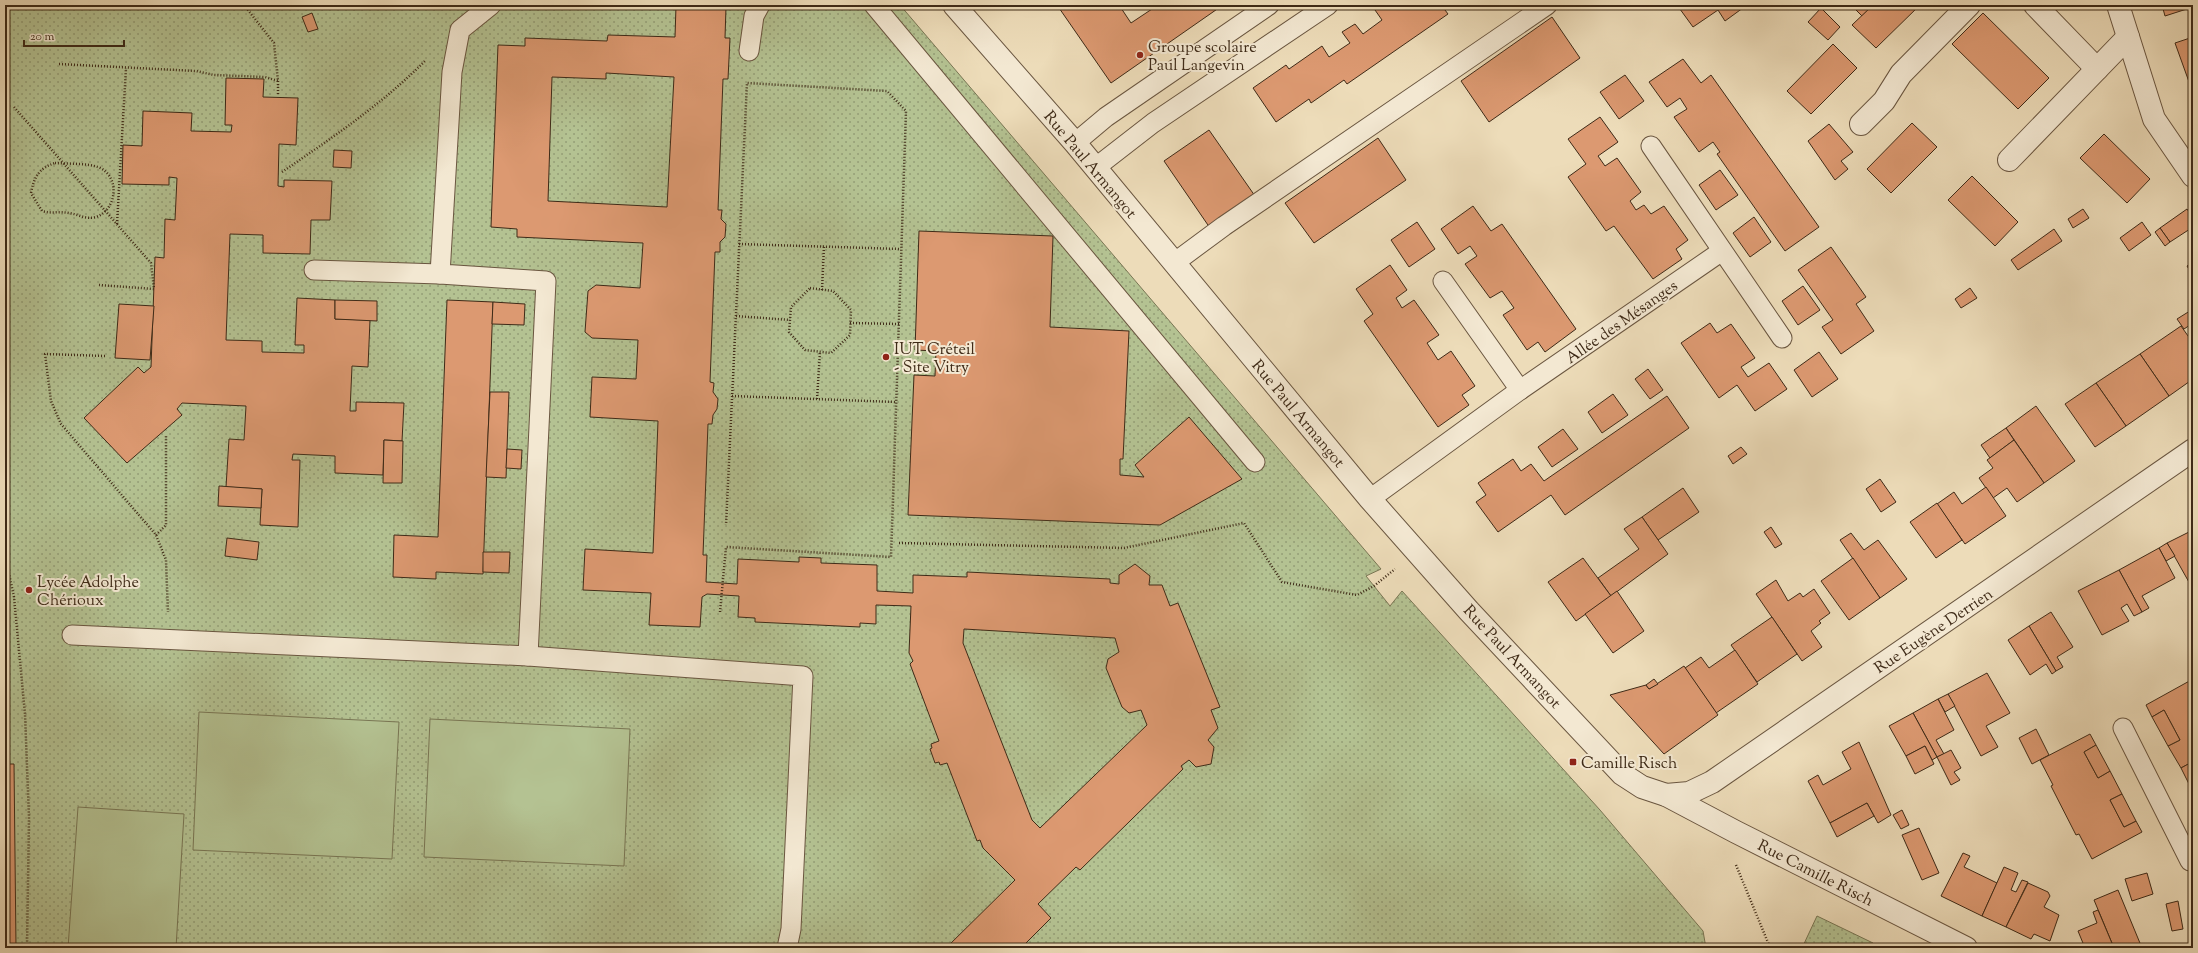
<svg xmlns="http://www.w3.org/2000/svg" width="2198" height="953" viewBox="0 0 2198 953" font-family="'Sorts Mill Goudy',serif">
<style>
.grass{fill:url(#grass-dots);stroke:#797654}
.pitch{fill:#b4c292;stroke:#797654}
.building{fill:#dc9971;stroke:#3e2a17;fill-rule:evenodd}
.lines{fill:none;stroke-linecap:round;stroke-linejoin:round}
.lane-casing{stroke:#6a5640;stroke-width:21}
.street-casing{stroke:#6a5640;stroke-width:24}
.path{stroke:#3e2a17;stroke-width:2.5;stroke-dasharray:1 2;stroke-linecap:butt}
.lane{stroke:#f3e8d2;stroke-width:19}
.street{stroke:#f3e8d2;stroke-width:22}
.poi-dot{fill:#8f2418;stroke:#f3e8d2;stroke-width:1.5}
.labels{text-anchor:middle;stroke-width:4;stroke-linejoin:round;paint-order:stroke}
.poi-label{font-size:16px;fill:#3e2a17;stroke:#f3e8d2;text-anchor:start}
.street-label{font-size:16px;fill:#3e2a17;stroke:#f3e8d2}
</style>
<defs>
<pattern id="grass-dots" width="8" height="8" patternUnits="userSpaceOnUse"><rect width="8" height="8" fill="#b4c292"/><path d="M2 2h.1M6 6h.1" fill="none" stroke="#949e76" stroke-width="1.8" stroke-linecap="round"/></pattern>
</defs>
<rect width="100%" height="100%" fill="#eddcb9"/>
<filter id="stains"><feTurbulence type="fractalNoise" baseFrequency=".005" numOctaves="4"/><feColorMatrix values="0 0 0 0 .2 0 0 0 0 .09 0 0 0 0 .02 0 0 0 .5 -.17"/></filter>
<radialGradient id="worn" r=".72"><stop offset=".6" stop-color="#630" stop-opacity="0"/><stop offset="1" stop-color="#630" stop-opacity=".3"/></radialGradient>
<g class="grass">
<polygon points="5,5 900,5 1381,569 1366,576 1390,606 1402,591 1600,810 1703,931 1706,948 5,948"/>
<polygon points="1817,916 1873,943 1868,948 1802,948"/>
</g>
<g class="pitch">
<polygon points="199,712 399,722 392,859 193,850"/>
<polygon points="430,719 630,729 624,866 424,857"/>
<polygon points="78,807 184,814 176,948 68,948"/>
</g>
<g class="building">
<polygon points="1057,5 1119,5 1131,23 1158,5 1223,5 1111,83"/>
<polygon points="1382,5 1453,5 1445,10 1448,14 1347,84 1344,80 1311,103 1309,99 1276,122 1253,88 1286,65 1289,69 1322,46 1329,57 1350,43 1342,32 1355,24 1363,34 1382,20 1375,10"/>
<polygon points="1677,5 1714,5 1718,10 1693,27"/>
<polygon points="1725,5 1747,5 1725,21 1718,10"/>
<polygon points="1851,5 1873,5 1862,16"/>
<polygon points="1873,5 1920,5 1876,48 1852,25"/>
<polygon points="2162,5 2193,5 2193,7 2165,16"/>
<path d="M676 6 726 7 725 38H730L728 79H723L718 210H722L721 219 726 224 725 237 720 242V252H715L710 382 714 383 713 392 718 399 717 409 713 415 712 424H708L703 555H707L706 582 737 584 738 559 799 562V557L821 558V563L877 565V591L913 593V575L967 577V572L1110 579V583L1119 584V575L1135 564 1150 576 1149 585H1162L1170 606 1178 603 1220 707 1211 710 1218 728 1208 740 1214 747 1211 764 1196 767 1189 760 1181 766 1183 769 1080 870 1076 867 1038 904 1051 918 1021 948H946L1015 880 983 848 980 840 977 841 947 763 940 765 939 762 935 763 930 749 932 748 931 744 939 741 910 664 913 661 909 653 911 606 876 605V624L860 623V627L755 622V618L738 617 739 596 707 594 702 597 700 627 649 625 651 593 583 590 585 549 653 553 658 421 590 417 592 377 636 379 638 340 592 338 585 332 588 291 596 285 640 288 643 243 517 237V229L491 227 498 45 525 46V38L607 41 608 35 675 37ZM606 73 674 77 667 207 548 201 552 77 606 79ZM964 629 1115 638 1119 652 1108 659 1106 668 1122 707 1129 713 1141 710 1147 725 1040 828 1032 820 963 643Z"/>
<polygon points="1821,8 1840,27 1828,40 1808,22"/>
<polygon points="312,13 318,29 308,32 302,17"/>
<polygon points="1983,13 2049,78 2018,109 1952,44"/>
<polygon points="1552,17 1580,58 1489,122 1461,81"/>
<polygon points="2193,37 2193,93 2175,43"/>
<polygon points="1833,44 1857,68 1811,114 1787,91"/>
<polygon points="1683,59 1701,83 1711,75 1819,227 1785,251 1717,154 1720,152 1713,142 1699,152 1674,117 1687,109 1680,98 1667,107 1649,82"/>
<polygon points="1625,75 1644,101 1619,119 1600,92"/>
<polygon points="226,78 264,79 263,97 298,98 296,145 279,144 278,186 284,187 284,180 332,181 330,220 311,220 310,254 263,253 263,235 230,234 226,340 262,341 262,352 304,353 304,345 295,345 297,298 335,300 335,319 370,320 368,367 352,366 350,411 356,411 356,402 404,403 402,441 384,440 383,475 335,473 335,456 293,454 292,460 300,460 298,527 260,525 262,489 226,487 229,439 244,440 246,406 182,403 177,409 182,415 127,463 84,418 138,367 144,373 151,367 155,257 164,258 165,219 175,220 177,178 169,177 169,185 122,184 123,145 142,146 143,111 192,113 191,131 231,132 232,125 225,125"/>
<polygon points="1600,117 1618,142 1598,156 1605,166 1617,158 1641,192 1630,201 1636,210 1644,205 1651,214 1664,206 1688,240 1676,249 1682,259 1653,279 1614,226 1606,231 1568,177 1586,164 1568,139"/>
<polygon points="1912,123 1937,147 1891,193 1867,169"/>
<polygon points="1829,124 1853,152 1841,161 1848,169 1835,180 1808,141"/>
<polygon points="1209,130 1255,196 1210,228 1164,161"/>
<polygon points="2104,134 2150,179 2127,203 2080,158"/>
<polygon points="1378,138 1406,180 1314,243 1285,203"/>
<polygon points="334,150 352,151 351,168 333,167"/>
<polygon points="1720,170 1738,195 1716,210 1699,185"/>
<polygon points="1972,176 2018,222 1995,246 1948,200"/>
<polygon points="1473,206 1491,231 1502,224 1576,329 1545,352 1538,342 1527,350 1503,315 1514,308 1502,291 1490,298 1465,264 1477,256 1470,246 1458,254 1441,229"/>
<polygon points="2083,209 2089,218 2073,228 2068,219"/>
<polygon points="2187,209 2193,218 2193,227 2170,242 2160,228"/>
<polygon points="1754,217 1771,242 1750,257 1733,233"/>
<polygon points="1417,222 1435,249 1409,267 1391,240"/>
<polygon points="2142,222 2151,235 2129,251 2120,238"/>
<polygon points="2160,228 2170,242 2165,246 2155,232"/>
<polygon points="2054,229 2062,241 2018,270 2011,260"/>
<polygon points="919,231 1053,236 1050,327 1129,331 1123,459 1120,459 1120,475 1144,477 1135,465 1189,417 1242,479 1160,525 908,515 914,375 935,376 936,351 915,350"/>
<polygon points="1831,247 1866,297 1856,304 1874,331 1841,354 1822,327 1833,320 1798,270"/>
<polygon points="2193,262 2193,276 2187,266"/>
<polygon points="1390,265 1407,290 1396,298 1402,308 1414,300 1439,335 1427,343 1438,360 1451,351 1475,386 1462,395 1469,405 1438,427 1364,321 1373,314 1356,289"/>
<polygon points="1803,286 1820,310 1798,325 1782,301"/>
<polygon points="1970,288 1977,298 1961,308 1955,299"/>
<polygon points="335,300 377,301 377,321 335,319"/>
<polygon points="447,300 493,302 483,574 436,572 436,579 393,577 394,535 438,537"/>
<polygon points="493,302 525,304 524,325 492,324"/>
<polygon points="119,304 154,306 150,360 115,358"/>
<polygon points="2193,309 2193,323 2184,329 2177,319"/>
<polygon points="1710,323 1717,333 1731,324 1755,358 1741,367 1748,377 1769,363 1787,389 1755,411 1737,385 1719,398 1681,343"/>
<polygon points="2181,326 2193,343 2193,379 2169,396 2140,354"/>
<polygon points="1819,352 1838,379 1812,397 1794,370"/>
<polygon points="2140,354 2169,396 2126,426 2096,383"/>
<polygon points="1648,369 1663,390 1650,399 1635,379"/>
<polygon points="2096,383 2126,426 2095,447 2065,404"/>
<polygon points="490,392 509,392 506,478 486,477"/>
<polygon points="1613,394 1628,415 1602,433 1588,412"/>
<polygon points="1667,396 1689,428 1565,515 1551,495 1498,532 1476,502 1486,495 1478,483 1513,459 1521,471 1531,464 1544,481"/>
<polygon points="2036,406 2075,461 2044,483 2006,428"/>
<polygon points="2006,428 2014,440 1990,458 1981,445"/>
<polygon points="1563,429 1578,449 1552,467 1538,447"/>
<polygon points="384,440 403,441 402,483 383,483"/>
<polygon points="2014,440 2044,483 2017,502 2007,488 1993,498 1979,478 1993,468 1987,460"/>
<polygon points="1741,447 1747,454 1733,464 1728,456"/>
<polygon points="507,449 522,450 521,469 506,468"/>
<polygon points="1880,479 1896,502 1881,512 1866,489"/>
<polygon points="219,486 262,489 261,508 218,506"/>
<polygon points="1986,487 2006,516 1965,544 1937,504 1954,492 1962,504"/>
<polygon points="1683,488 1699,512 1658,540 1642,517"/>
<polygon points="1937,503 1962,540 1936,558 1910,522"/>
<polygon points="1642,517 1668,554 1611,596 1598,578 1639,549 1624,529"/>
<polygon points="1771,527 1782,544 1775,548 1764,532"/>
<polygon points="2193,530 2193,583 2190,584 2167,543"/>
<polygon points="1851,533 1864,550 1878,540 1907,579 1880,598 1840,540"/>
<polygon points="227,538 259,542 257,560 225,556"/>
<polygon points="2167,543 2175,556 2166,561 2159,548"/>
<polygon points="2159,548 2175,578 2142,596 2149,608 2142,612 2119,570"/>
<polygon points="483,552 510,552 509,573 483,572"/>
<polygon points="1583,558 1611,596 1576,621 1548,582"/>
<polygon points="1853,558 1880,598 1849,620 1821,581"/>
<polygon points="2119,570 2142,612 2134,616 2127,604 2121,608 2129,621 2102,635 2078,591"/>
<polygon points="1776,580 1788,601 1800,593 1803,597 1814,589 1830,613 1819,621 1821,623 1811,631 1822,647 1802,661 1756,594"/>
<polygon points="1617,591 1644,631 1613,653 1585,614"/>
<polygon points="2051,612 2073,647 2057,657 2063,667 2056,671 2029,626"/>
<polygon points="1772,617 1797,654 1757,682 1731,645"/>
<polygon points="2029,626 2056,671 2052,674 2046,664 2030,675 2008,640"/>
<polygon points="1735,650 1758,684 1716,713 1685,668 1701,657 1709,668"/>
<polygon points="1684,666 1718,715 1664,754 1610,695 1646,685 1649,689"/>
<polygon points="1987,673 2010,713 1986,726 1998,747 1981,756 1948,694"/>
<polygon points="1654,679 1658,684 1649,689 1646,685"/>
<polygon points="2193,679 2193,765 2192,762 2181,768 2168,746 2180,740 2164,710 2152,717 2146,705"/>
<polygon points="1948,694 1955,706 1945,712 1938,699"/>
<polygon points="1938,699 1954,730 1936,740 1944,754 1937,757 1913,713"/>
<polygon points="2164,710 2180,740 2168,746 2152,717"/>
<polygon points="1913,713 1937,757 1932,760 1925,746 1906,756 1889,726"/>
<polygon points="2036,729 2049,755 2032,764 2019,738"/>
<polygon points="2090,734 2096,745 2084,752 2098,778 2110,771 2122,794 2110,800 2117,813 2124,827 2136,821 2142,832 2092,859 2079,834 2076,835 2051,786 2053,785 2040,760"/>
<polygon points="1859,742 1891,815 1878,823 1867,803 1830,823 1808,781 1818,775 1823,785 1851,769 1842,752"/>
<polygon points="2096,745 2110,771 2098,778 2084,752"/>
<polygon points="1925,746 1934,764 1915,774 1906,756"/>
<polygon points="1951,750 1961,768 1954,772 1960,780 1951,785 1937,757"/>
<polygon points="2192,762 2193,765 2193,792 2181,768"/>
<polygon points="5,764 14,764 16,948 5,948"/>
<polygon points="2122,794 2136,821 2124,827 2110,800"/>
<polygon points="1867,803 1874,816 1837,837 1830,823"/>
<polygon points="1902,810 1909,825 1901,829 1893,815"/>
<polygon points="1919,828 1939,873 1922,880 1902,835"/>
<polygon points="1963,853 1970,856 1964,867 1997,883 1982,916 1941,896"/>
<polygon points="2004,867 2018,873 2011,890 2016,892 2022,880 2028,882 2006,927 1982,916"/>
<polygon points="2147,873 2153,894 2132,901 2125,879"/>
<polygon points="2028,883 2048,892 2050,896 2044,907 2059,915 2050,941 2034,934 2031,939 2006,927"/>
<polygon points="2118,890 2142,948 2114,948 2094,900"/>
<polygon points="2178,901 2183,929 2172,931 2166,904"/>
<polygon points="2098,910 2114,948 2085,948 2078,931 2097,923 2093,912"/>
</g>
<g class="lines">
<g class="lane-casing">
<g id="lane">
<polyline points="491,5 460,30 452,72 440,274 546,281 528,656"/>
<polyline points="874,5 1255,462"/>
<polyline points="749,51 754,16 760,5"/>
<polyline points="1075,143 1106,117 1269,5"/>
<polyline points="1651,146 1782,338"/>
<polyline points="1095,168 1153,123 1328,5"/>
<polyline points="1174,263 1224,226 1547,5"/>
<polyline points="314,270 440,274"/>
<polyline points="1443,281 1520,390"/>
<polyline points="1370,499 1520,390 1722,251"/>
<polyline points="72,635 528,656 803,676 791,929 787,948"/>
<polyline points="2123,728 2190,861 2193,860"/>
</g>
</g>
<g class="street-casing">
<g id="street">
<polyline points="954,5 1075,143 1370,499 1469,611 1622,774 1642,787 1666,795 1736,832 1966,948"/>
<polyline points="2035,5 2097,69"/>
<polyline points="2118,5 2154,119 2193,176"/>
<polyline points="1861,124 1884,101 1901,74 1969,5"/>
<polyline points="2009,160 2128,37"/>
<polyline points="1666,795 1689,793 1712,782 2193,450"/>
</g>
</g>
<g class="path">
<polyline points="59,64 196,71 214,75 265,77 278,81 274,43 244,5"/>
<polyline points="278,94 278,81"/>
<polyline points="14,107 151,263 154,289 99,285"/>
<path d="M55 163C69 164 85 163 98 167 121 176 117 210 96 217 86 220 78 214 69 213 59 211 52 214 42 211L31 193C34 177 39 168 55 163Z"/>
<path d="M282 172C332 138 382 104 425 61"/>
<polyline points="117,224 126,68"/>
<polyline points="739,244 901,249"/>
<polygon points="810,288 833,291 851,310 850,335 831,353 805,350 789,332 791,307"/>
<polyline points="822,290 824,246"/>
<polyline points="736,316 790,320"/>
<polyline points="850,323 899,324"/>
<polyline points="105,356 45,354 51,401 61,424 156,535 166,560 168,612"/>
<polyline points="732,396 896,402"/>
<polyline points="817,399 820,352"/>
<polyline points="156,535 166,525 166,436"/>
<polyline points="899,543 1124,548 1244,523 1282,582 1357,595 1374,586 1395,569"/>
<polyline points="5,555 14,597 25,714 29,817 27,948"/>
<polyline points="720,612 726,547 891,557 906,111 887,91 747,83 726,525"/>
<polyline points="1736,865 1769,945 1769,948"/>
</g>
<use href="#lane" class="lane"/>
<use href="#street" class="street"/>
</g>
<g class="poi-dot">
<circle cx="1140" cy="55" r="4"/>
<circle cx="886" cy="357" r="4"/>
<circle cx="29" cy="590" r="4"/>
<rect x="1569" y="758" width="8" height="8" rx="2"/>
</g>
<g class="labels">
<g class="poi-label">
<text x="1148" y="52">Groupe scolaire<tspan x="1148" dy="18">Paul Langevin</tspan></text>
<text x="894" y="354">IUT Créteil<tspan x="894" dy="18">- Site Vitry</tspan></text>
<text x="37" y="587">Lycée Adolphe<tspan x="37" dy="18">Chérioux</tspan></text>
<text x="1581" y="768">Camille Risch</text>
</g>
<g class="street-label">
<text transform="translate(1091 164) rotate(50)" y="6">Rue Paul Armangot</text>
<text transform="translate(1621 321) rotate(-35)" y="6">Allée des Mésanges</text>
<text transform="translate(1299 413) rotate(50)" y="6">Rue Paul Armangot</text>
<text transform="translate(1933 630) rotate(-34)" y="6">Rue Eugène Derrien</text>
<text transform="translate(1513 656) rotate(47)" y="6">Rue Paul Armangot</text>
<text transform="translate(1816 872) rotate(27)" y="6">Rue Camille Risch</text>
</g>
</g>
<rect width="2198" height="953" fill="none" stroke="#eddcb9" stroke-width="20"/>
<rect x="6" y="6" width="2186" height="941" fill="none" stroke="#3e2a17" stroke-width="2"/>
<rect x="10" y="10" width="2178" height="933" fill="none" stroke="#3e2a17"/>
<path d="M24 40v6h100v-6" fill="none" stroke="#3e2a17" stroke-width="2"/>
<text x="30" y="40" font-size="12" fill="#3e2a17" stroke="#f3e8d2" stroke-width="3" paint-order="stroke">20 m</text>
<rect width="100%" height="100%" filter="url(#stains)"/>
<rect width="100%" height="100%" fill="url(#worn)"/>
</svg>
